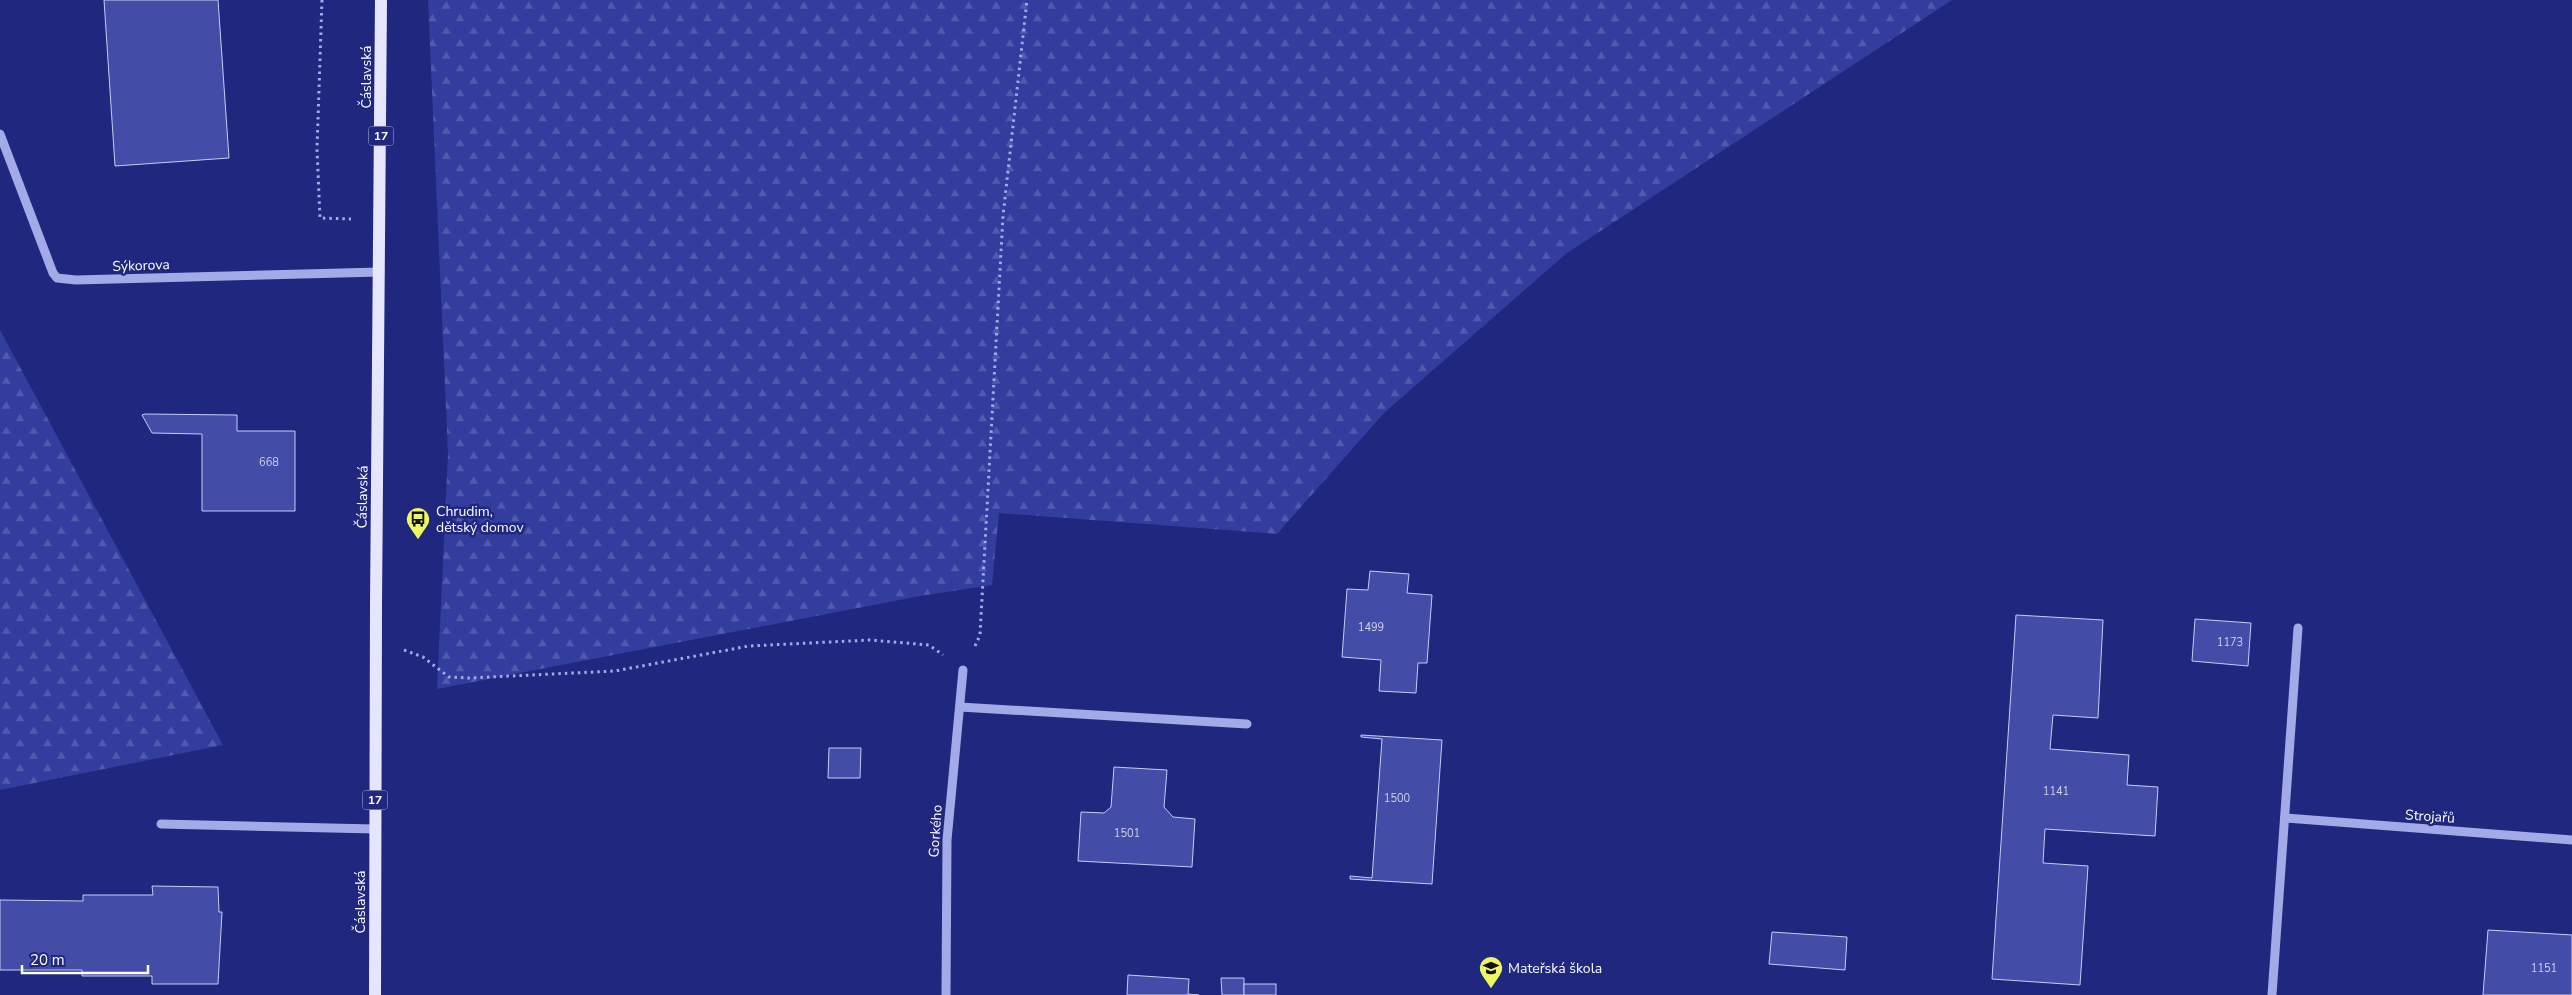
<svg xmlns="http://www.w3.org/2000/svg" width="2572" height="995" viewBox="0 0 2572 995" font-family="'Nunito Sans',sans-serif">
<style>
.forest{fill:url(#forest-firs)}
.building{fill:#434da7;stroke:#c7ccf6}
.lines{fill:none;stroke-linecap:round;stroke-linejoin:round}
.path{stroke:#a3aae8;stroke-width:3;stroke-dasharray:2.5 4;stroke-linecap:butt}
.minor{stroke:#a3aae8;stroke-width:9}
.major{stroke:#e5e6fe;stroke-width:12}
.labels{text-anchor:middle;stroke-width:5;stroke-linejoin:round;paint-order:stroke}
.number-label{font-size:11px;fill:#d0d2e9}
.shield{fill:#1f277f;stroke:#bcbed9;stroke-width:1}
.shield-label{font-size:12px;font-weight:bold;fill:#fff}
.street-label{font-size:14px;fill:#fff;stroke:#1f277f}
.poi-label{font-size:14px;fill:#fff;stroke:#1f277f;text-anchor:start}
</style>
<defs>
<pattern id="forest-firs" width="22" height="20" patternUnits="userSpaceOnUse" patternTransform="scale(1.25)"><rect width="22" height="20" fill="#323d9e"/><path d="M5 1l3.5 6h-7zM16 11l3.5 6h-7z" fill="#515aad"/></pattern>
</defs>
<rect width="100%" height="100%" fill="#1f277f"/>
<g class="forest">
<polygon points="428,0 1952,0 1567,253 1384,413 1277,534 999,513 992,585 920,596 437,689 448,454"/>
<polygon points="0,330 223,745 0,790"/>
</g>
<g class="building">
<polygon points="104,0 218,0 229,158 115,166"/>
<polygon points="145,414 237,415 237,431 295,431 295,511 202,511 202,434 152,433 142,415"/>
<polygon points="1370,571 1409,574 1407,593 1432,595 1427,663 1418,663 1416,693 1379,691 1381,660 1342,657 1347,589 1368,590"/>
<polygon points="2016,615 2103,620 2098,718 2053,715 2050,749 2129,755 2127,785 2158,787 2155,836 2045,829 2043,863 2088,866 2080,985 1992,979"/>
<polygon points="2195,619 2251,623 2248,666 2192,661"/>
<polygon points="1361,735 1442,740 1432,884 1350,879 1350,876 1372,878 1382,739 1361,737"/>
<polygon points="829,748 861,748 860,778 828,778"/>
<polygon points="1114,767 1167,770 1164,807 1173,817 1195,819 1192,867 1078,861 1081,812 1104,813 1111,807"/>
<polygon points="152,886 218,887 219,912 222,912 218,984 152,984 152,976 82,976 82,970 0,970 0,900 83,901 83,895 153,895"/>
<polygon points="2488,930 2572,935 2572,995 2483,995"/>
<polygon points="1772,932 1847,937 1845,970 1769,964"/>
<polygon points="1128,975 1189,979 1188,994 1199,995 1127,995"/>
<polygon points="1221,978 1244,978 1244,995 1222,995"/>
<rect x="1244" y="984" width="32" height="11"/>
</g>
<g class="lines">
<g class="path">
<polyline points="322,0 317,149 320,218 351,219"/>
<polyline points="975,646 980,635 1003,216 1027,0"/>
<polyline points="404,650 423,657 449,677 469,678 615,671 749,646 870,640 929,645 943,655"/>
</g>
<g class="minor">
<polyline points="0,134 53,273 57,278 76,280 380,272"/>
<polyline points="960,707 1247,724"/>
<polyline points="2285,818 2572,840"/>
<polyline points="161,824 375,829"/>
<polyline points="946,995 947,840 963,670"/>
<polyline points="2272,995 2298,628"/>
</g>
<polyline class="major" points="375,995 376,604 381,0"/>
</g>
<defs>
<g id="bus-pin" transform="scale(1.25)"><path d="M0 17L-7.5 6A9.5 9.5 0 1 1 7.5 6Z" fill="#eef762" stroke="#1f277f"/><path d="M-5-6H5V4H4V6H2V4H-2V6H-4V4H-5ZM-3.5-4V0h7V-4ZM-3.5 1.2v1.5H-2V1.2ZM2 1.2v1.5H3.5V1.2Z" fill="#111"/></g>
<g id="school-pin" transform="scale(1.25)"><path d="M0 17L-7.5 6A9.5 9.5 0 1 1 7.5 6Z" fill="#eef762" stroke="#1f277f"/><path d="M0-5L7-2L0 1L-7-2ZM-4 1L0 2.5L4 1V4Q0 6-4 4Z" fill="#111"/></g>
</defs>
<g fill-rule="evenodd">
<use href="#bus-pin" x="418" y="519"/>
<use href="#school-pin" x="1491" y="968"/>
</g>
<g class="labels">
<g class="number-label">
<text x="269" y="466">668</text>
<text x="1371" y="631">1499</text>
<text x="2230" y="646">1173</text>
<text x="2056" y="795">1141</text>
<text x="1397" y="802">1500</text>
<text x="1127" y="837">1501</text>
<text x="2544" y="972">1151</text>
</g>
<g class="shield">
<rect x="368.5" y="126.5" width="25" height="19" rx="4"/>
<rect x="362.5" y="790.5" width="25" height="19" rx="4"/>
</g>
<g class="shield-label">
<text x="381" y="140">17</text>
<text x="375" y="804">17</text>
</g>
<g class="street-label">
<text transform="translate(366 77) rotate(-90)" y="5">Čáslavská</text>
<text transform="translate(141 265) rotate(-2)" y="5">Sýkorova</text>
<text transform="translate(362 497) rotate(-89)" y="5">Čáslavská</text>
<text transform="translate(2430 816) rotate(4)" y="5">Strojařů</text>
<text transform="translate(935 831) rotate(-86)" y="5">Gorkého</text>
<text transform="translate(360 902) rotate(-90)" y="5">Čáslavská</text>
</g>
<g class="poi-label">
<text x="436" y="516">Chrudim,<tspan x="436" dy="16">dětský domov</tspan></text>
<text x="1508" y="973">Mateřská škola</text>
</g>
</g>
<path d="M22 965v8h126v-8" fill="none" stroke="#ffffff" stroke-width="2.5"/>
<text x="30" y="965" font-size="15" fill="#ffffff" stroke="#1f277f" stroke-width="4" paint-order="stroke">20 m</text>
</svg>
